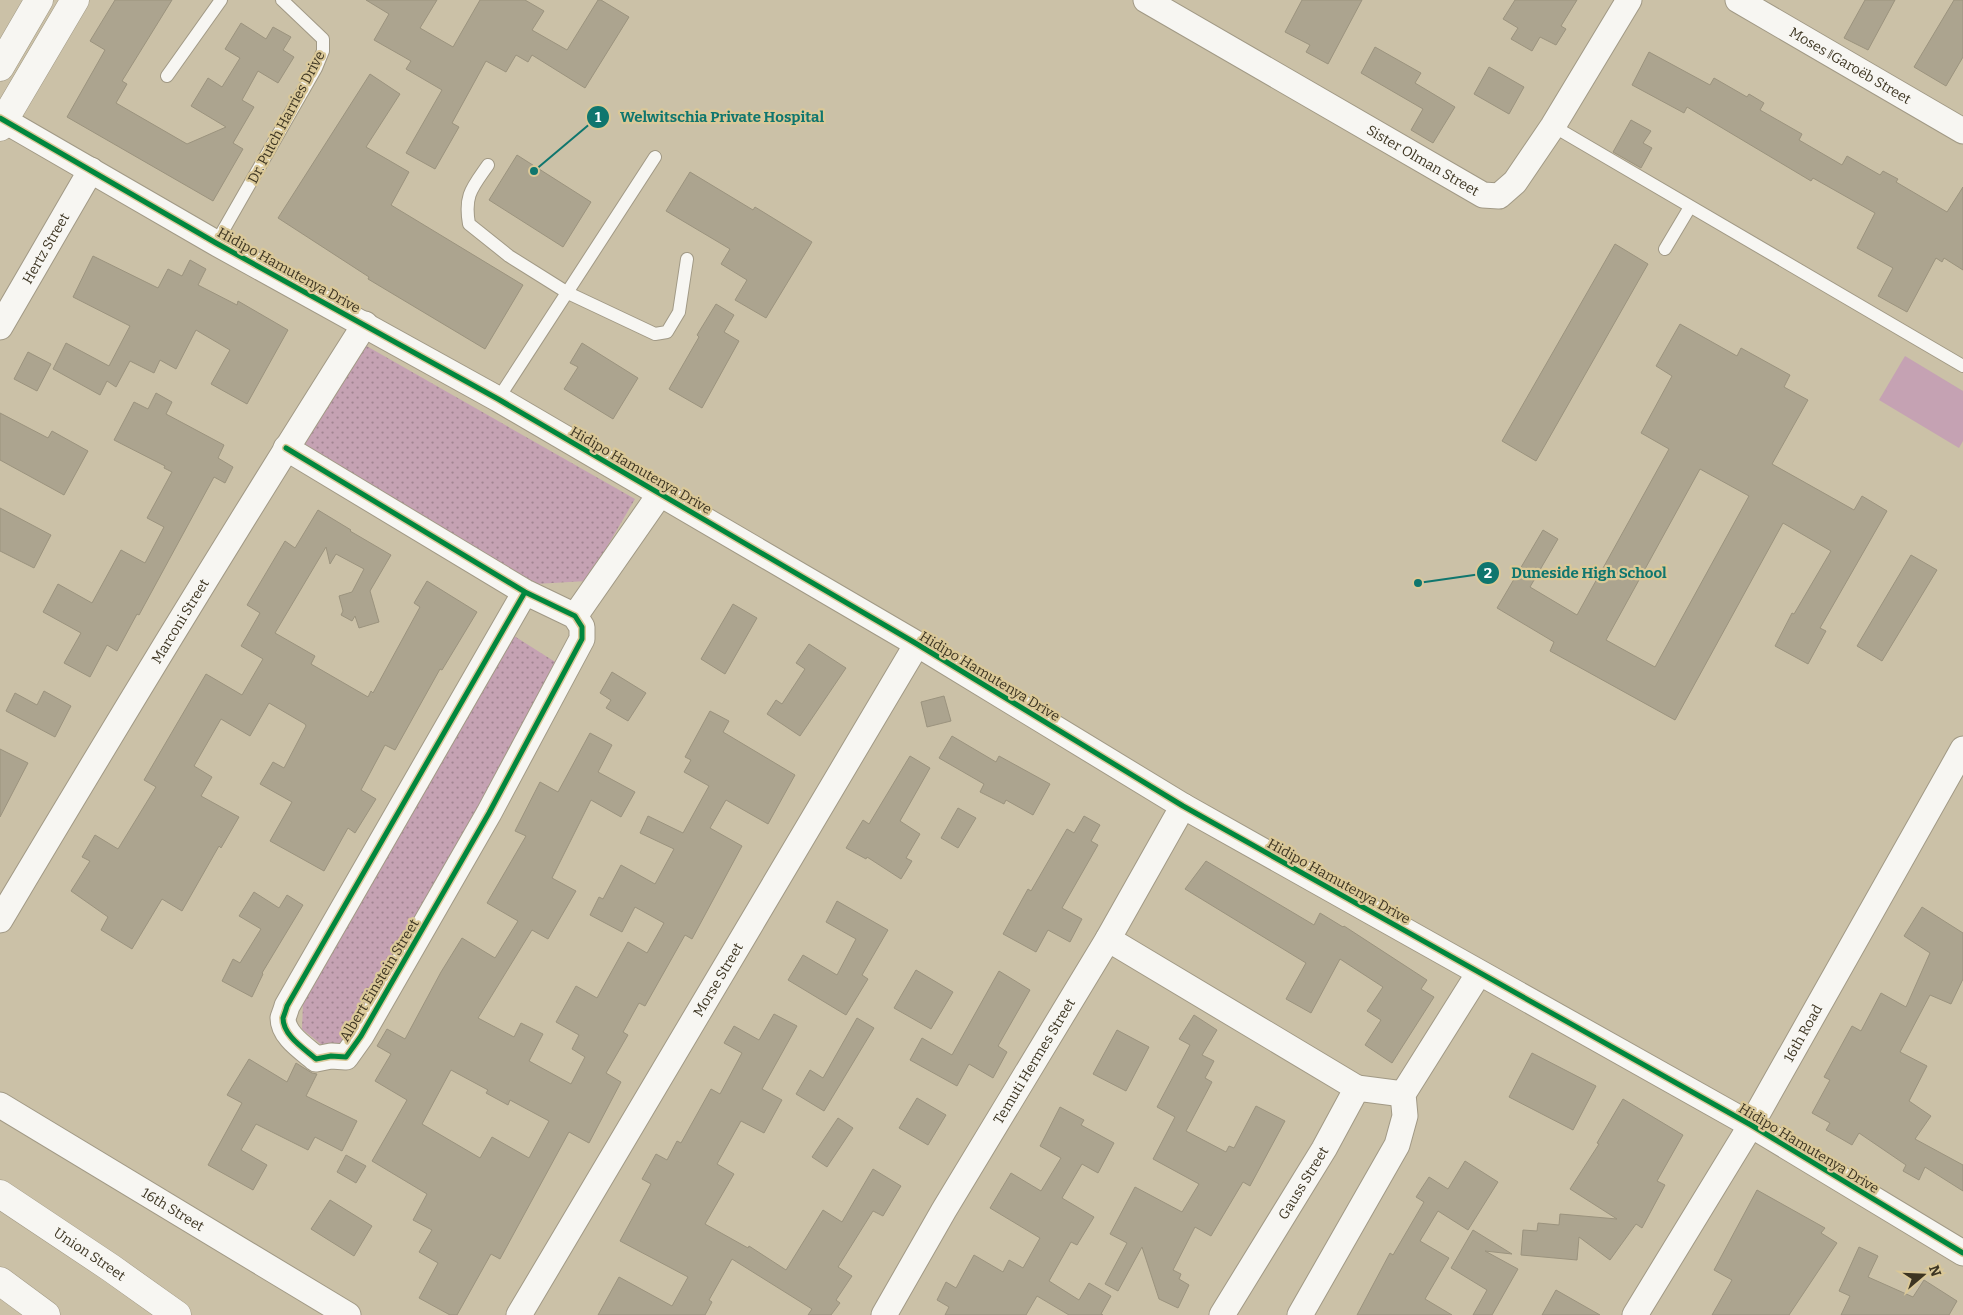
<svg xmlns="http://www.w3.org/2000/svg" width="1963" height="1315" viewBox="0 0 1963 1315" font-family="Bitter,serif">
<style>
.park{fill:url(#park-dots)}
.pitch{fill:#c5a2b3}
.building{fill:#aca48f;stroke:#9b937e;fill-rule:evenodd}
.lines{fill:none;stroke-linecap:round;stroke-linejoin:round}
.lane-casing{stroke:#a19985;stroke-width:14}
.street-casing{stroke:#a19985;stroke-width:27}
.secondary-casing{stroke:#a19985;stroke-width:29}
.lane{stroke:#f7f6f2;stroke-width:12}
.street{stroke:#f7f6f2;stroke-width:25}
.secondary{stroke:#f7f6f2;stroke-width:28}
.cycleway-casing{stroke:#dac898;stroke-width:8}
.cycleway{stroke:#00873e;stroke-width:5}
.labels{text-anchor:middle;stroke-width:4.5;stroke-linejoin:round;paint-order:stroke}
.street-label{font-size:14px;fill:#3d3522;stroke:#dac898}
.leader{fill:none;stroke:#0f766e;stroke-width:2}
.callout-dot{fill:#0f766e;stroke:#dac898;stroke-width:2}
.mark-label{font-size:15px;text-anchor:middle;font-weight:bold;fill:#fff}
.callout-label{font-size:15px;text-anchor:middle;font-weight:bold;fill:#0f766e;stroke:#dac898;stroke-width:4.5;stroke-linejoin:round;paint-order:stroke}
</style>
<defs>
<pattern id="park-dots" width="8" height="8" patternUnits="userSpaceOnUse" patternTransform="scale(1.25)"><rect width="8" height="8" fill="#c5a2b3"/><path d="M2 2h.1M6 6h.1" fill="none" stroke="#a18591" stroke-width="1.8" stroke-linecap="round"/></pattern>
</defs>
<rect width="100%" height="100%" fill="#cbc1a7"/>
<g class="park">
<polygon points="363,344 635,499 587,581 535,584 303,444"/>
<polygon points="511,634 560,665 354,1029 339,1044 322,1045 302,1029 303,1004"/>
</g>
<polygon class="pitch" points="1905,356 1963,391 1963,441 1959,448 1879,400"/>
<g class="building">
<polygon points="115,0 172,0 122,81 127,84 116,103 187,144 226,127 191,106 208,78 222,87 240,58 225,49 241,23 266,39 273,27 291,37 283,50 294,57 278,83 258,71 242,100 254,107 233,143 243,149 213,201 67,117 105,50 90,41"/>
<polygon points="366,0 437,0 420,28 453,47 480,0 525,0 544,11 532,30 567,50 598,0 601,0 629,17 585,88 532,55 528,62 516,55 506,72 486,61 452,123 459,127 435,169 406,153 442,90 406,69 411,61 374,40 389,14"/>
<polygon points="1302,0 1362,0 1328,64 1306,52 1310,45 1285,32"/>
<polygon points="1515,0 1577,0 1561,26 1566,29 1556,45 1540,37 1532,51 1511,39 1518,28 1503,19"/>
<polygon points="1865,0 1895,0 1868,50 1844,38"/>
<polygon points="1954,0 1963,0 1963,57 1946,86 1914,67"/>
<polygon points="1375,47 1421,73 1415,83 1455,107 1433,143 1411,130 1423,109 1361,73"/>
<polygon points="1649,52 1710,85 1714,78 1747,97 1749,94 1764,103 1760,110 1802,134 1799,140 1842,165 1847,156 1880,175 1883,171 1898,179 1896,182 1947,212 1963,187 1963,270 1944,258 1942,262 1936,258 1907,312 1878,296 1893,268 1857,248 1875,213 1813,178 1811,181 1687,107 1684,113 1632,85"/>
<polygon points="1489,67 1524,87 1509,114 1474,94"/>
<polygon points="370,74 400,94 366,147 409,172 391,205 523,285 485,349 368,279 369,277 278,218"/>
<polygon points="1631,120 1651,131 1643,143 1652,148 1641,168 1613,152"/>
<polygon points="517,155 591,202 563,247 489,200"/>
<polygon points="690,172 753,210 755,207 812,242 766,318 735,300 747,280 721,264 730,249 666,211"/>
<polygon points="1615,244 1648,264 1536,461 1502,441"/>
<polygon points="93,256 158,288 168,269 182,276 190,260 206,269 198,285 237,305 238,301 288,330 247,404 211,384 230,350 196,330 176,369 160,360 154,373 130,361 116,387 107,381 100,395 53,369 66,343 109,366 130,326 73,297"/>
<polygon points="716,304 734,315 724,332 739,341 702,408 669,389 699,337 697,335"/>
<path d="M1680 324 1737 356 1741 348 1790 375 1784 387 1808 400 1772 464 1854 510 1862 496 1887 511 1820 628 1826 631 1808 664 1775 646 1792 613 1794 614 1831 551 1783 523 1675 720 1550 651 1554 642 1497 608 1543 530 1558 539 1530 587 1577 615 1669 449 1641 433 1672 376 1656 366ZM1700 469 1749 496 1655 667 1606 640Z"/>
<polygon points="582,343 638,378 613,419 564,389 578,367 570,363"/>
<polygon points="28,352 51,364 37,391 14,379"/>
<polygon points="156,393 172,402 166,414 224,445 218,458 233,467 225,483 214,477 139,615 137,614 117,651 107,645 90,677 64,663 81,633 43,612 58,584 92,603 121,550 145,563 164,527 147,518 172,472 164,468 165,466 114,440 134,402 148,409"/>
<polygon points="0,413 48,438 52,431 88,451 64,495 0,460"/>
<polygon points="0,508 51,535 34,568 0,551"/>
<polygon points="318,510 351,530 350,531 391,555 370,591 379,622 359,628 355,616 352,621 341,615 343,611 339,596 352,592 364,569 336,554 330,564 326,547 275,633 315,656 311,664 368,697 371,691 373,693 420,607 414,603 427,581 477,612 442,670 440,669 395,750 385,745 361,790 376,799 355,833 348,828 324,871 270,841 292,802 260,784 273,762 284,768 306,726 305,724 269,703 250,736 221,719 194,766 212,777 201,796 239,817 221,848 219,846 182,911 162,899 132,949 101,930 108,917 71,891 90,861 82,857 95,835 118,849 156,787 144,780 206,674 242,695 263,659 241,646 260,613 247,605 285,541 295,548"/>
<polygon points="1911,555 1937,570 1882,661 1857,646"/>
<polygon points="733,604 757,618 725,674 701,659"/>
<polygon points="809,644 846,668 800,736 767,714 776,700 782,704 805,669 796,663"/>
<polygon points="612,672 646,693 628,721 606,708 611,700 600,693"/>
<polygon points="44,691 71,706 55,737 6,711 15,693 37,705"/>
<polygon points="944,696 951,721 927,727 921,702"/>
<path d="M710 711 729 721 723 732 795 775 768 824 726 800 710 828 742 846 692 939 685 935 645 1006 639 1003 623 1032 628 1035 606 1073 621 1082 589 1143 569 1132 500 1259 491 1254 457 1315H450L419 1298 438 1263 419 1252 432 1230 413 1220 427 1194 372 1161 407 1100 375 1081 391 1054 377 1046 387 1029 405 1039 441 972 462 938 495 958 518 921 487 903 526 836 515 831 540 782 558 792 590 733 612 745 598 772 635 792 621 817 591 800 552 878 576 891 548 939 532 930 478 1018 514 1037 521 1023 543 1034 529 1061 571 1084 585 1057 572 1049 579 1035 556 1022 576 986 597 998 628 942 647 953 664 923 635 907 622 932 590 915 599 897 603 899 621 865 655 884 674 849 640 833 648 816 683 833 709 786 684 772 691 760 685 757ZM451 1070 488 1090 486 1093 508 1105 510 1100 549 1121 529 1158 492 1137 480 1158 422 1124Z"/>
<polygon points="952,736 996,762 999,756 1050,784 1033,815 1006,800 1004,804 980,792 984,784 939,758"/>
<polygon points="0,749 28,763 0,817"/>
<polygon points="910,756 930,768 900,821 920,834 906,858 912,861 901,879 867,857 866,859 846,848 863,820 869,824"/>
<polygon points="958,808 976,818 958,848 941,838"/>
<polygon points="1084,816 1100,825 1091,841 1098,845 1062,908 1082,919 1070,942 1048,930 1036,952 1003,934 1028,889 1031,891 1067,829 1074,833"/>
<polygon points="1206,861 1314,925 1320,913 1343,927 1344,926 1427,980 1421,989 1434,997 1392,1063 1365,1045 1381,1020 1367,1011 1383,987 1340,959 1311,1013 1286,999 1306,963 1185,889"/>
<polygon points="254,892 279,908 287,895 303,905 262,973 263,974 252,997 222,981 233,959 240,963 261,929 239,916"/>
<polygon points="837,901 888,930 862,975 868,979 846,1015 788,980 803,955 837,975 856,939 826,922"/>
<polygon points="1922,907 1963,933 1963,979 1951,1004 1930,995 1900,1052 1927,1066 1909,1101 1931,1116 1915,1139 1963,1165 1963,1191 1925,1167 1919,1180 1903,1171 1906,1165 1859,1133 1852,1145 1826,1130 1830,1123 1812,1113 1830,1080 1824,1077 1852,1026 1861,1031 1881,993 1906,1007 1930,953 1904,936"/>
<polygon points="916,970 953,992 931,1029 894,1008"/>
<polygon points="999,971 1030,990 998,1046 1007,1052 993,1078 969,1064 957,1086 910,1060 922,1038 952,1055"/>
<polygon points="774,1014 797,1026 762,1089 782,1100 764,1133 741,1121 717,1164 734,1174 705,1224 748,1248 749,1246 786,1270 823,1210 842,1222 873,1169 901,1186 883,1216 873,1211 838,1267 852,1276 836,1300 840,1303 831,1315 808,1315 812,1309 732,1259 709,1300 712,1302 705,1315 598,1315 619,1277 672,1306 688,1277 620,1241 651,1184 642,1179 656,1154 667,1160 677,1141 681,1143 711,1089 720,1094 742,1053 724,1043 734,1026 759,1040"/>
<polygon points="1194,1015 1217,1030 1202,1055 1214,1061 1205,1078 1212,1082 1186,1131 1226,1152 1229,1146 1234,1148 1256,1106 1285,1121 1250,1186 1243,1182 1211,1236 1195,1227 1173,1270 1181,1274 1179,1279 1189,1285 1178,1308 1159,1299 1142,1247 1118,1291 1105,1284 1127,1243 1110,1234 1135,1187 1182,1212 1199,1184 1153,1159 1175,1117 1157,1107 1190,1045 1179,1039"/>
<polygon points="857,1018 874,1028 824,1111 796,1094 810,1070 823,1078"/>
<polygon points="1117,1030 1149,1047 1126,1091 1093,1074"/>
<polygon points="1532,1053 1596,1086 1573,1130 1509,1097"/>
<polygon points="249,1059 287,1082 296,1063 312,1073 317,1074 306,1096 357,1121 342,1151 315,1137 308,1150 256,1124 241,1150 267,1165 253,1190 208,1165 242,1103 227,1095"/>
<polygon points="917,1098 946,1115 928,1145 899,1128"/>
<polygon points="1623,1099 1683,1135 1657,1181 1665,1185 1642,1228 1636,1224 1610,1260 1579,1237 1577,1260 1521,1255 1523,1230 1537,1231 1538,1223 1559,1225 1560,1214 1617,1219 1570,1189 1599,1144 1597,1143"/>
<polygon points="1060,1107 1084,1120 1081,1125 1114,1143 1098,1173 1082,1164 1062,1198 1094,1217 1077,1245 1071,1242 1049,1281 1079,1300 1089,1283 1111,1296 1101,1314 1103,1315 1069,1315 1037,1296 1026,1315 945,1315 949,1307 937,1300 946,1282 956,1288 974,1255 1003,1272 1009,1260 1023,1268 1040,1238 990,1208 1011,1173 1041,1191 1061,1158 1040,1146"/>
<polygon points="838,1118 853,1128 827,1167 812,1157"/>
<polygon points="346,1155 366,1166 356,1183 337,1172"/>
<polygon points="1465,1161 1498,1182 1468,1230 1438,1211 1420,1241 1449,1258 1425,1299 1452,1315 1357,1315 1390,1253 1393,1255 1424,1202 1416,1197 1429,1177 1448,1189"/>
<polygon points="1757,1190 1825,1228 1821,1233 1837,1243 1789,1315 1712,1315 1732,1280 1714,1270"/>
<polygon points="330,1200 372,1226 354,1256 311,1229"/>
<polygon points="1473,1230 1512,1254 1485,1251 1518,1269 1492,1315 1473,1315 1487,1290 1451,1268"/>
<polygon points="1859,1247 1878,1256 1868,1277 1913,1297 1924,1280 1957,1301 1949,1315 1841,1315 1850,1296 1839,1291"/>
<polygon points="1556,1290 1600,1315 1542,1315"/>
</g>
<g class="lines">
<g class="lane-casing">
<g id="lane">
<polyline points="167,76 221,0"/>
<polyline points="1553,126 1963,366"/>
<path d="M488 165C472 188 464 195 469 224L509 256 568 293 655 334 667 332 679 312 687 259"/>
<polyline points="216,243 316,68 323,51 323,39 282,0"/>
<polyline points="1665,249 1690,207"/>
<polyline points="498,399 655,157"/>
</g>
</g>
<g class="street-casing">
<g id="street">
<path id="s1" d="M1146 0 1483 195 1499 196 1515 182 1553 126 1629 0"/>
<path id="s2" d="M1738 0 1963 131"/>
<polyline points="0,118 216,243 498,399 917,644 1183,806 1751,1125 1963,1253"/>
<path id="s3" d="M0 327 91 170"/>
<path d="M286 448 525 592 575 616 582 627V639L489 813 361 1036 346 1057 331 1056 316 1059C305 1049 283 1036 283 1018 284 1015 286 1010 287 1006L525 592"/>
<polyline points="575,616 660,494"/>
<path id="s4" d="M0 920C119 720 240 521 365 324"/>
<polyline points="1108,939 1357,1088"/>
<path id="s5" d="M0 1105 348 1315"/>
<path id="s6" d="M519 1315 917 644"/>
<path id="s7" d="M884 1315 944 1210 1108 939 1183 806"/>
<path id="s8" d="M1222 1315 1324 1149 1357 1088 1403 1094"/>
<polyline points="1300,1315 1397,1145 1405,1116 1403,1094 1479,973"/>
<path id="s9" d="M1635 1315 1751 1125 1963 749"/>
</g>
</g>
<g class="secondary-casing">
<g id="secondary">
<polyline points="0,67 39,0"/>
<polyline points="0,127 75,0"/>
<path id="s10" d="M0 1194 111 1268 177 1315"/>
<polyline points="0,1281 46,1315"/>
</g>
</g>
<use href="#lane" class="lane"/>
<use href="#street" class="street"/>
<use href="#secondary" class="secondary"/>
<g class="cycleway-casing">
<g id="cycleway">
<polyline points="0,118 216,243 498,399 917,644 1183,806 1751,1125 1963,1253"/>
<path d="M286 448 525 592 575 616 582 627V639L489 813 361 1036 346 1057 331 1056 316 1059C305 1049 283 1036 283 1018 284 1015 286 1010 287 1006L525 592"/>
</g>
</g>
<use href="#cycleway" class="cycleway"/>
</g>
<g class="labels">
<g class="street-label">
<text dy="5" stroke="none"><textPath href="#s2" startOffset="130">Moses ǁGaroëb Street</textPath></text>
<text transform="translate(286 117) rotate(-62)" y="5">Dr. Putch Harries Drive</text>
<text dy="5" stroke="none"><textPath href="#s1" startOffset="320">Sister Olman Street</textPath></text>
<text dy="5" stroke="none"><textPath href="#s3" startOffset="91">Hertz Street</textPath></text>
<text transform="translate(289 270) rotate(29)" y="5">Hidipo Hamutenya Drive</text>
<text transform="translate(641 470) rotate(30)" y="5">Hidipo Hamutenya Drive</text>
<text dy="5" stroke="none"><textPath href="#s4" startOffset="349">Marconi Street</textPath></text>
<text transform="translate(990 676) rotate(31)" y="5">Hidipo Hamutenya Drive</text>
<text transform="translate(1339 881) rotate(29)" y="5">Hidipo Hamutenya Drive</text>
<text transform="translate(379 980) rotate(-59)" y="5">Albert Einstein Street</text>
<text dy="5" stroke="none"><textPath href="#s6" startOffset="390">Morse Street</textPath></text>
<text dy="5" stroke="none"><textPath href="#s9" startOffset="328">16th Road</textPath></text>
<text dy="5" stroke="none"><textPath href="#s7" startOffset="295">Temuti Hermes Street</textPath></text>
<text transform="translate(1809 1148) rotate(31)" y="5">Hidipo Hamutenya Drive</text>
<text dy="5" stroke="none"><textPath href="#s8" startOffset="155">Gauss Street</textPath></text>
<text dy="5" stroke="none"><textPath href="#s5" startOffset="202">16th Street</textPath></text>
<text dy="5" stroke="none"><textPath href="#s10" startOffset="108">Union Street</textPath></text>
</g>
</g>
<path class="leader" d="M534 171L598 117M1418 583L1488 573"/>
<g class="callout-dot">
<circle cx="534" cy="171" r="5"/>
<circle cx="1418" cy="583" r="5"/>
<circle cx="598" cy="117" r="12"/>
<circle cx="1488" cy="573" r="12"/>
</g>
<g class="mark-label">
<text x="598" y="122">1</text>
<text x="1488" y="578">2</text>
</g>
<g class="callout-label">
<text x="722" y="122">Welwitschia Private Hospital</text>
<text x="1589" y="578">Duneside High School</text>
</g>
<g transform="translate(1923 1275) rotate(71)" stroke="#dac898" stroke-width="4" paint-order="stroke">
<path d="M0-4L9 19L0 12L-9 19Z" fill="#3d3522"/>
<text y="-8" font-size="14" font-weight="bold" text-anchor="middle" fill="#3d3522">N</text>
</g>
</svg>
